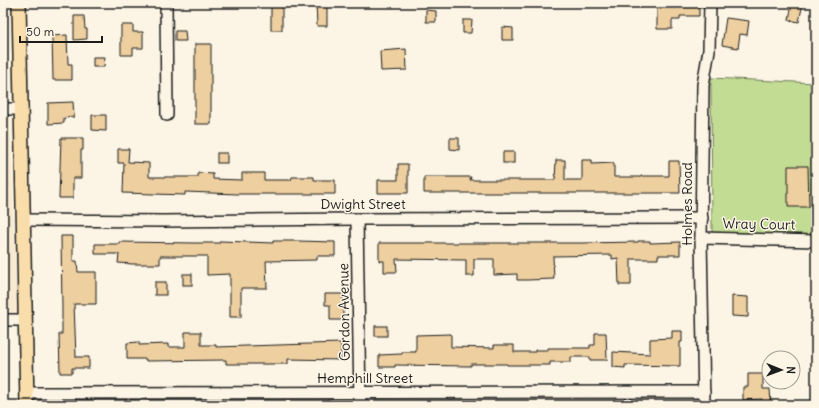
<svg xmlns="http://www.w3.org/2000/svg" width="819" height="408" viewBox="0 0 819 408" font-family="Delius,sans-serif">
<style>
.built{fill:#f8ead0}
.green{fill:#c2dc93;stroke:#6f7c58}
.building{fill:#edcfa0;stroke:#1c1c1c}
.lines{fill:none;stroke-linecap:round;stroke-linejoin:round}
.minor-casing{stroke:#1c1c1c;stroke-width:14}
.major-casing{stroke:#1c1c1c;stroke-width:16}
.minor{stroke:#fcf5e5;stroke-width:11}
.major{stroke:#f9deab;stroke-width:13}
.labels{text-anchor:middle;stroke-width:3;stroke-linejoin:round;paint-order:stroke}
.street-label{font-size:14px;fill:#1c1c1c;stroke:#fcf5e5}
</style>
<rect width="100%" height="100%" fill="#fcf5e5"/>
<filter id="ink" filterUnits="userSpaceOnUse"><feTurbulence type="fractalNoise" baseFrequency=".025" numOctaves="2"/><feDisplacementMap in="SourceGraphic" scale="8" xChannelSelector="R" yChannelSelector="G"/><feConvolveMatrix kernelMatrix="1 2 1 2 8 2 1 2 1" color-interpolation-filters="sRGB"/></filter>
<g filter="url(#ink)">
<polygon class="built" points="3,3 6,3 17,315 3,315"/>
<polygon class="green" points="711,78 816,83 816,236 712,233"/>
<g class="building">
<rect x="271" y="3" width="11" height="27"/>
<polygon points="316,3 327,3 327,26 317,26"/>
<polygon points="657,3 667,3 667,6 684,7 684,3 699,3 699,16 680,16 680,20 672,20 672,29 657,29"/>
<polygon points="792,3 803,3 799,22 789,20"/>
<polygon points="426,10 436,11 436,22 426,22"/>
<polygon points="74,16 84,16 85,29 87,29 87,39 74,40"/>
<polygon points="726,18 749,21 747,35 740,34 738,48 722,45"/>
<polygon points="463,20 472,20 471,33 463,33"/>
<polygon points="121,25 133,25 133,32 143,32 143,48 133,48 133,55 121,55"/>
<polygon points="502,27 513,28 513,40 502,40"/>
<polygon points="175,31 185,31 186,41 175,41"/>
<polygon points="67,35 68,64 72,64 72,80 53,80 52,36"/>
<rect x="195" y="44" width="16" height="80"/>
<polygon points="406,49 407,70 381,71 380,51"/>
<polygon points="93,57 105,57 104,67 93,67"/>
<polygon points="73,102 74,117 64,118 64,123 48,124 48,103"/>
<polygon points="92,115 106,115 106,131 92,130"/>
<polygon points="61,138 83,138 83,150 81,150 81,178 73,178 73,198 59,198"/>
<polygon points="450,138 459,138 459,150 450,149"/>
<polygon points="118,149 129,149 128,162 149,163 149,177 198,177 198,173 213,174 213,179 242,180 242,173 264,173 264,180 291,180 292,177 314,177 314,180 335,180 335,194 238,194 185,192 185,195 123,193 124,163 118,163"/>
<rect x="503" y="152" width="11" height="11"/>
<rect x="217" y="153" width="10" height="10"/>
<polygon points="556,160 565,160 565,180 582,180 582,160 592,160 592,164 614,163 614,177 641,177 641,176 669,176 669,161 679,161 680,193 424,193 424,177 471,177 470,180 555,180"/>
<polygon points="398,164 408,164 408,193 378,193 378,180 398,180"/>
<polygon points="788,166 808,166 809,207 788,207"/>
<polygon points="61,236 73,236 73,261 77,261 78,272 96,272 96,304 74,304 76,357 89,357 89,368 72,368 72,373 60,373 59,334 62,334 62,308"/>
<polygon points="220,241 273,243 273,241 298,241 335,242 335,256 317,256 317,260 266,261 267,288 241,288 241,317 230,317 230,274 207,275 207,256 160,256 160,264 133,264 118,263 119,254 95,254 95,244 119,244 119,242 195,243 220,243"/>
<polygon points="638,241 650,241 650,243 680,242 680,255 658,255 658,259 631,259 631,285 619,285 618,258 612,259 612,255 553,256 554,279 527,280 517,280 517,274 494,275 494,259 474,259 474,276 466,276 466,260 396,259 397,272 384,272 384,261 379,261 379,243 582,243 638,242"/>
<rect x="183" y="274" width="9" height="11"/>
<rect x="155" y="282" width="11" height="13"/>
<polygon points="325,294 343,294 343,320 330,320 330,305 325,305"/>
<polygon points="732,296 748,297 748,317 732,316"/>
<rect x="375" y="326" width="12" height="10"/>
<polygon points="672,331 682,331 682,342 680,342 680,366 625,365 625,368 613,367 613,352 650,354 650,339 672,338"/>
<polygon points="185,332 201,332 201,345 216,345 216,347 341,343 341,360 288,359 288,364 226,364 226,360 146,361 146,359 127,359 127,343 139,342 139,345 168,344 168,347 185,347"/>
<polygon points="595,333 606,333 607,360 590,360 590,357 571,357 571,362 550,362 550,365 507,365 507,364 471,364 471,366 395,365 395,367 379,367 379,355 402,354 402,352 416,352 416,335 451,334 451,347 494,348 494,345 514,345 514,352 535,352 535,350 548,350 548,348 590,348 590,345 595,345"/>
<polygon points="748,374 763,374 763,389 770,389 771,404 762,404 762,399 743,400 743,387 748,387"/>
</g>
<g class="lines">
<g class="minor-casing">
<g id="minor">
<polyline points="166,3 167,115"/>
<polyline points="3,109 22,109"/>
<polyline points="357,219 360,405"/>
<polyline points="24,220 164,221 357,219 702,218"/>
<polyline points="701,238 816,241"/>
<polyline points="3,320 25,320"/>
<polyline points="27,393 704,392"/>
<polyline points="704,405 701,238 703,85 709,50 710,3"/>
</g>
</g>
<g class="major-casing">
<polyline id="major" points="19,3 27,405"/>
</g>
<use href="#minor" class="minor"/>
<use href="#major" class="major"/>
</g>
</g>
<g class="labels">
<g class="street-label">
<text x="363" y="209">Dwight Street</text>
<text transform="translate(687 204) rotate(-90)" y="5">Holmes Road</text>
<text transform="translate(759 224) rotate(1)" y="5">Wray Court</text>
<text transform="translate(344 312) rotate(-91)" y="5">Gordon Avenue</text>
<text x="365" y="383">Hemphill Street</text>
</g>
</g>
<rect width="819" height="408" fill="none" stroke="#fcf5e5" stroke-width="16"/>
<rect x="8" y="8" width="803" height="392" fill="none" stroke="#1c1c1c" stroke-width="1.5" filter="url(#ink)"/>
<g transform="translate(781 370) rotate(91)"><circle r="19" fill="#fcf5e5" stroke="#a29e95"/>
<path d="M0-3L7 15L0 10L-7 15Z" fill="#1c1c1c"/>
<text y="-6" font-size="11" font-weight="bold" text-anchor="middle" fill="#1c1c1c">N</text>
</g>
<path d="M20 36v6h82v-6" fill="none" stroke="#1c1c1c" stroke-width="2"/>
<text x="26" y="36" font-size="12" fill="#1c1c1c" stroke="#fcf5e5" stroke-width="3" paint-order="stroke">50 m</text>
</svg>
